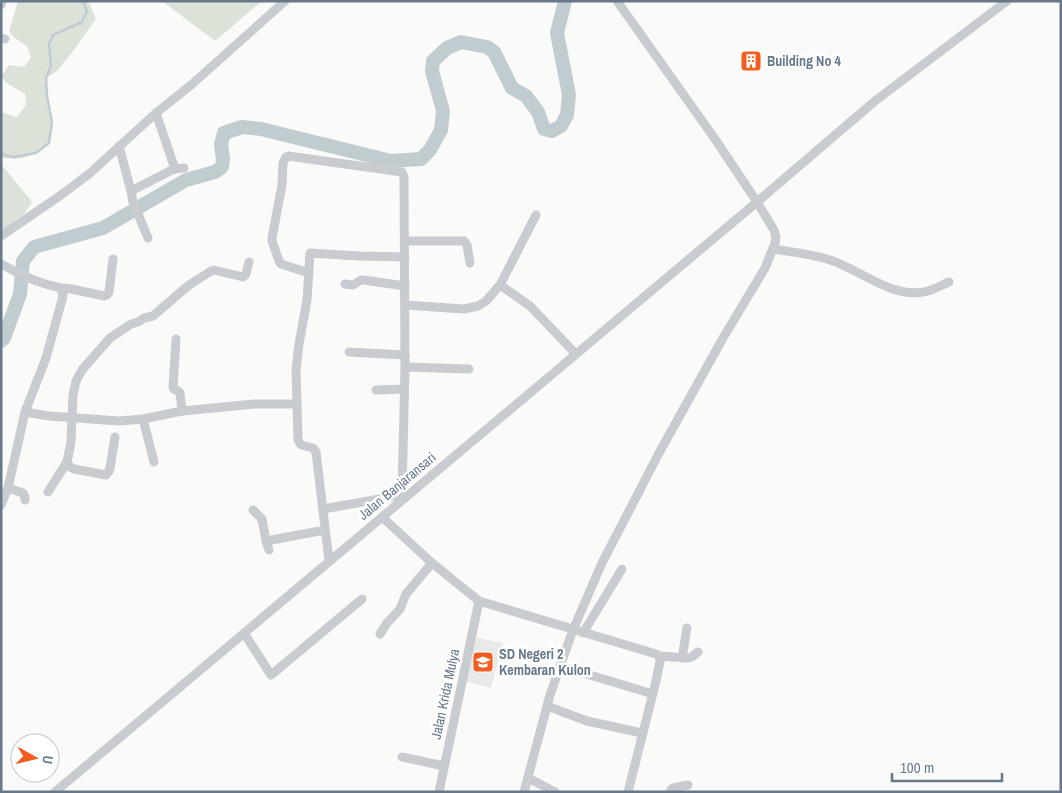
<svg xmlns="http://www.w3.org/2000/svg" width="1062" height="793" viewBox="0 0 1062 793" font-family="'Archivo Narrow',sans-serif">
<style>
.built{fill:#e8e9e9}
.green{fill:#dbe2d8}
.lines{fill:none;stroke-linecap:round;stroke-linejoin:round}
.stream{stroke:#c1ccd1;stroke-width:2.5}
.river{stroke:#c1ccd1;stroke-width:14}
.minor{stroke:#c8cbd0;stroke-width:9}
.labels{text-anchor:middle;stroke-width:5;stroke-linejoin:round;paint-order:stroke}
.poi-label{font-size:14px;font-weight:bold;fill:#67788b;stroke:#fff;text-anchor:start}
.street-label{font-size:14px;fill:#67788b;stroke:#fff}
</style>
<rect width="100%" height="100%" fill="#fafaf8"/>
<polygon class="built" points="473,637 503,643 491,688 463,681"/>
<g class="green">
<path d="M18 1H88L96 19 70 55 57 71 46 78 47 96 52 122 49 143C31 158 25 160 1 158V112L17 117 26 105 25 94 5 82 2 75 9 65 24 67 31 58 27 46 16 39 9 32Z"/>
<polygon points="162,1 262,1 215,41"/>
<polygon points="1,164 32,202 24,214 4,231 1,231"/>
</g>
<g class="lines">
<polyline class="stream" points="1,154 13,157 36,153 49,143 52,122 47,96 46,78 51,66 49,44 53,35 82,22 87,11 83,1"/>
<polyline class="river" points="1,341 4,338 20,294 23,261 34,247 103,228 186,180 215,172 222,167 223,159 221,144 224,133 242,127 261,129 391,161 421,159 430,150 441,130 443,111 432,71 433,61 447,48 461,42 487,47 494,52 512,88 526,96 538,112 544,129 552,131 561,126 567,115 569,95 557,33 565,1"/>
<g class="minor">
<polyline points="1,5 2,1"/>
<polyline points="1,38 5,39"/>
<polyline points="156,113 175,169"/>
<polyline points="119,146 131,191 133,202 148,238"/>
<polyline points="131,191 170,171 175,169 184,168"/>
<polyline points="1,236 61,195 89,174 156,113 191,85 285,1"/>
<polyline points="405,241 464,241 467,245 470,263"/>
<path d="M774 249C791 252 810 254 827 259 859 268 893 301 928 291 935 289 942 285 949 282"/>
<path d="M1 264C20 275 40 284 61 288L63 296 46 358 25 412 49 416 119 421 143 419 182 411 254 404H297"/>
<polyline points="309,273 281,264 279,261 272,241 272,238 282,185 283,163 286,157 288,156 402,172 404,177 405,367 402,495 404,498"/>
<polyline points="345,284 353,285 361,280 364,280 405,286"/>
<polyline points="500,285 530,306 576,354"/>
<polyline points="61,288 72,289 104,296 107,295 109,292 113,259"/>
<polyline points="405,305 464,309 478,306 486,301 500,285 536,215"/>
<polyline points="176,339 173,387 174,389 178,391 180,393 182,411"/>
<polyline points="349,352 405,355"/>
<polyline points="405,367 469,369"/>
<polyline points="376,390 404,389"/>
<polyline points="143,419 154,462"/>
<polyline points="67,462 70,467 74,469 106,475 109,471 110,468 115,437"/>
<polyline points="8,488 23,493 25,497 25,500"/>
<polyline points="48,492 67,462 71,442 73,395 76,381 82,370 110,338 131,324 138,322 144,318 153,316 189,285 211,271 214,270 243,277 246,274 249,262"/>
<polyline points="1,505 8,488 25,412"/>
<polyline points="323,509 402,495"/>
<polyline points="253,510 262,519 266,541 269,550"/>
<polyline points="382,517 432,563 479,601 656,654 659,656 660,662 656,681 628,792"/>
<polyline points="266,541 325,530"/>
<polyline points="329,561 316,452 313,448 301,445 298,440 296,370 299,344 307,300 310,253 359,256 405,257"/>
<polyline points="244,633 271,675 362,599"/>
<polyline points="583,633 622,569"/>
<polyline points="380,634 387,623 400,609 406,594 432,563"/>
<polyline points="659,656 688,658 692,657 698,652"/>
<polyline points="682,658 687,628"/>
<polyline points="560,666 653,694"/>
<polyline points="547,706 587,721 642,733"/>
<polyline points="402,757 444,766"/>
<polyline points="528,778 555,792"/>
<polyline points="55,792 757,202 875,101 1007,1"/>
<polyline points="439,792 479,601"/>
<polyline points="524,792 550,695 559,669 573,630 602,563 659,453 723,338 765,268 775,243 776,237 774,230 757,202 715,139 617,1"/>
<polyline points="672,792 671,790 673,788 688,785"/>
</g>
</g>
<defs>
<g id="building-square" transform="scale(1.125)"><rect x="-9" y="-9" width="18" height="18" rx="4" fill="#f15e21" stroke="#fff"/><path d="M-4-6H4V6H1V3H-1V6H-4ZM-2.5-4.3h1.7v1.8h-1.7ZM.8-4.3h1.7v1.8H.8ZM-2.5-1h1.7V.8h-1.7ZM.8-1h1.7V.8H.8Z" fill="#fff"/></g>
<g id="school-square" transform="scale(1.125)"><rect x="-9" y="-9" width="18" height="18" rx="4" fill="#f15e21" stroke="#fff"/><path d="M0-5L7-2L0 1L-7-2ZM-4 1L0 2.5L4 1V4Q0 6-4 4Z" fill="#fff"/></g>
</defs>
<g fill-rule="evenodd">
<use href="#building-square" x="751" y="61"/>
<use href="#school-square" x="483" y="662"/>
</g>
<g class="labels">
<g class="poi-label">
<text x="767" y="66">Building No 4</text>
<text x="499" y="659">SD Negeri 2<tspan x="499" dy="16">Kembaran Kulon</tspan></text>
</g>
<g class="street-label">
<text transform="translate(397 486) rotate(-40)" y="5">Jalan Banjaransari</text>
<text transform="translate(445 694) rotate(-78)" y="5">Jalan Krida Mulya</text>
</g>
</g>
<rect width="1062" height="793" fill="none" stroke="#67788b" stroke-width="5"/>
<g transform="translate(35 758) rotate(98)"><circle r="24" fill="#ffffff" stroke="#c2c9d1"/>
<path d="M0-4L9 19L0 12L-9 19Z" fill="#f15e21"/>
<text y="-8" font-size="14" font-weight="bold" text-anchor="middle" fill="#67788b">U</text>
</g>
<path d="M892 773v8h110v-8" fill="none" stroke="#67788b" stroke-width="2.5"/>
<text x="900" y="773" font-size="15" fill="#67788b" stroke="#ffffff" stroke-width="4" paint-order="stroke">100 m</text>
</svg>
